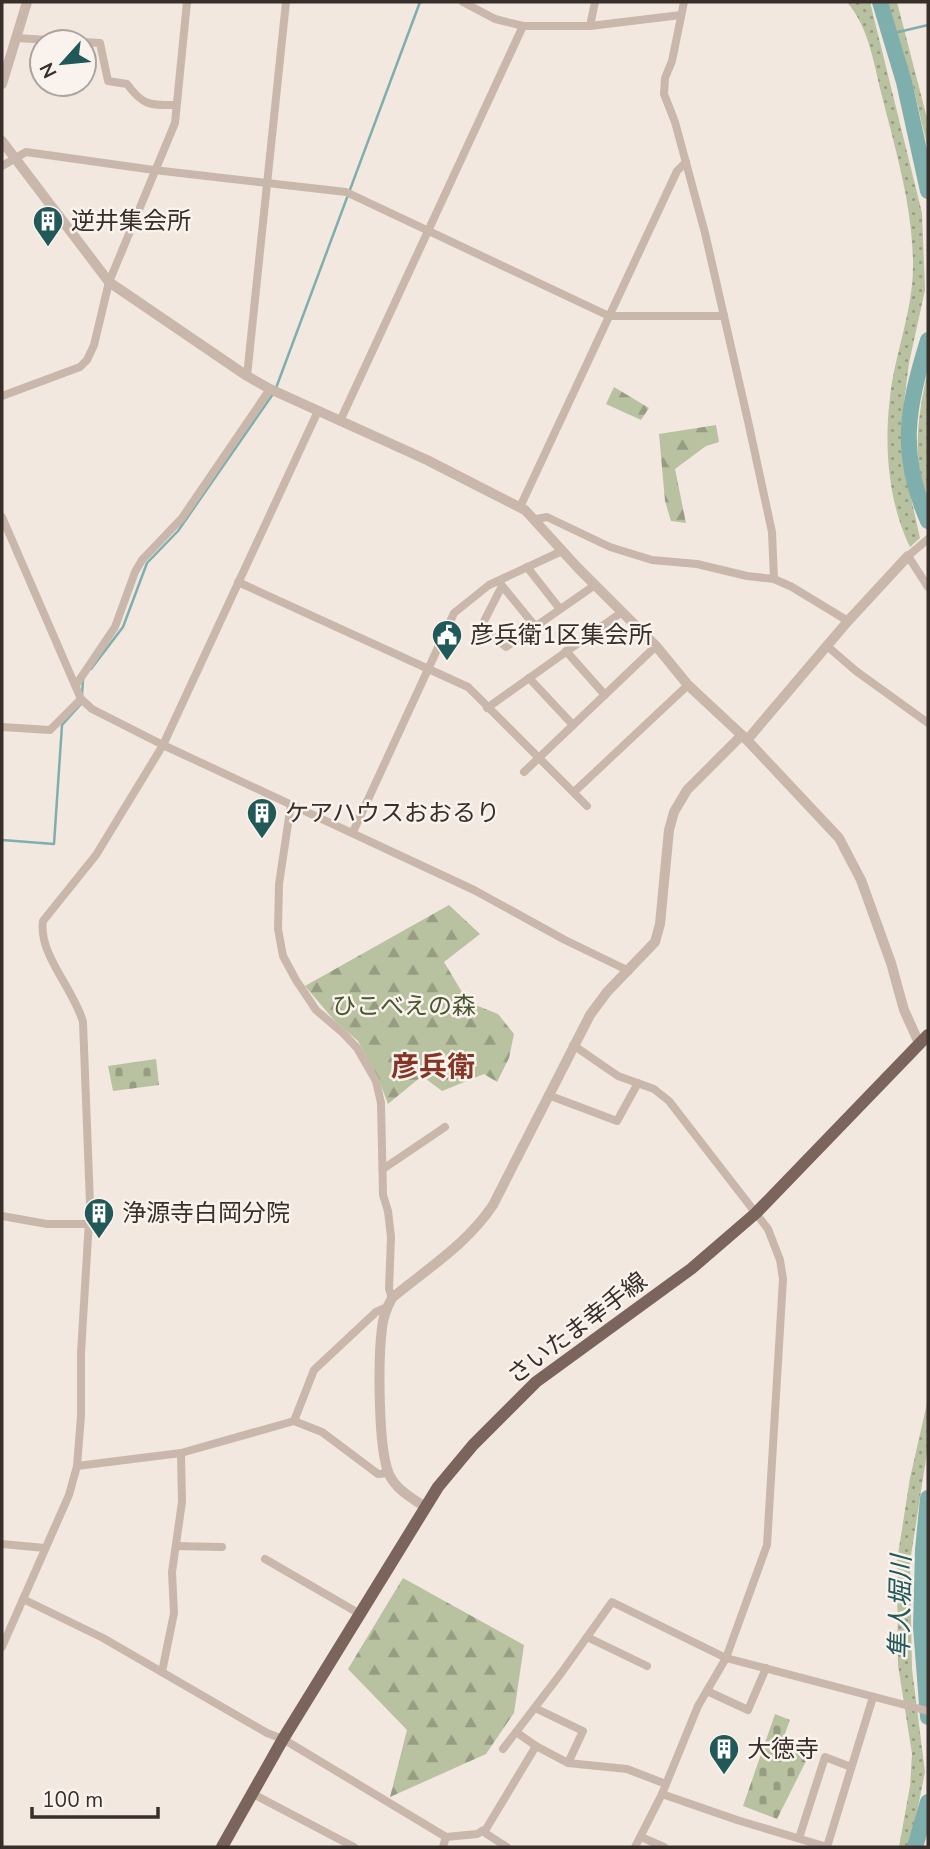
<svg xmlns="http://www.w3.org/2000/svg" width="930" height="1849" viewBox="0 0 930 1849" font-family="'Nunito Sans','Noto Sans JP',sans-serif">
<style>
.grass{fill:url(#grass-dots)}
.forest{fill:url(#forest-firs)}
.cemetery{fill:url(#cemetery-stones)}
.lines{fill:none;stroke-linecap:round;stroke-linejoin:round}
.stream{stroke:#7fafad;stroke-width:2.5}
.river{stroke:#7fafad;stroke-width:16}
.minor{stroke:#cab7ab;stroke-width:8}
.tertiary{stroke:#cab7ab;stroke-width:10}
.primary{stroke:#7a645c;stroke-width:12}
.labels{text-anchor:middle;stroke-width:5;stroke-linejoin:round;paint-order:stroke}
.poi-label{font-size:24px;fill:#382e2a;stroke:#faf2ec;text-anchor:start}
.park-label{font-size:24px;fill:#4a562f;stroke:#faf2ec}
.street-label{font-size:24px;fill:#382e2a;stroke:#faf2ec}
.water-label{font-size:26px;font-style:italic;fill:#215959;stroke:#faf2ec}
.quarter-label{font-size:28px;font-weight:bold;fill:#853526;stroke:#faf2ec}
</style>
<defs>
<pattern id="grass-dots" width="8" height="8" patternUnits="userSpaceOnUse" patternTransform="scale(1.75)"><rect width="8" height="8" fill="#b8c1a0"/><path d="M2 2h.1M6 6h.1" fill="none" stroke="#979d83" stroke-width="1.8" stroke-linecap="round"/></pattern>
<pattern id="forest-firs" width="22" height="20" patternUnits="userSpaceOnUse" patternTransform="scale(1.75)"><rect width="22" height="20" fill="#b8c1a0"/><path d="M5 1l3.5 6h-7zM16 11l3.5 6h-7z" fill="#979d83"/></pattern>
<pattern id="cemetery-stones" width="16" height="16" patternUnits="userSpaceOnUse" patternTransform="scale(1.75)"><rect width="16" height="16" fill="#b8c1a0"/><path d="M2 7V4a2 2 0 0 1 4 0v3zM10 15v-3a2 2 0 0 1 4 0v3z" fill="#979d83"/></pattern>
</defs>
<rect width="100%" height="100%" fill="#f2e8df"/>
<g class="grass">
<path d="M847 2H870L922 213 925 290 909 363 904 402 903 462 920 538 910 547C888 502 884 446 890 397 895 353 913 311 913 266 913 209 897 155 883 100 874 66 870 29 847 2Z"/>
<polygon points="888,2 897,2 928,122 928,149 912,82"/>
<path d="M928 370V501C911 458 918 414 928 370Z"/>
<polygon points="928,1399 928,1446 910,1562 912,1669 925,1772 910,1847 899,1847 910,1786 912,1754 898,1665 897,1561 910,1478"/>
</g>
<g class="forest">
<polygon points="614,387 649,408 641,420 606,404"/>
<polygon points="716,425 719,442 706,446 675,469 686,523 671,521 665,501 659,434"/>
<polygon points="449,905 480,934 444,962 468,1002 498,1014 514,1034 509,1058 497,1082 484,1074 442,1091 422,1076 388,1104 380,1083 358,1041 334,1020 305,986"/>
<polygon points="403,1578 524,1645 514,1713 486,1754 390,1797 407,1730 348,1669"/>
</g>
<g class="cemetery">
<polygon points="156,1059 159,1085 113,1091 108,1066"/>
<polygon points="775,1714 790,1720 783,1739 812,1749 777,1819 743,1806"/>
</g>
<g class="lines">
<g class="stream">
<polyline points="890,34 928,25"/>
<polyline points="276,388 420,2"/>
<polyline points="91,669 123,627 147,563 178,531 273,394"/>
<polyline points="82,694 83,680"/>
<polyline points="2,840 54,844 62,725 81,704 81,701"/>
</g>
<g class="river">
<polyline points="880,2 904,82 928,191"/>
<path d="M928 340C907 409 898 453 928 521"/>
<polyline points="928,1498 923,1550 921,1627 928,1717"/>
<polyline points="915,1847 928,1802"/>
</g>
<g class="minor">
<polyline points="463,2 495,19 523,26 590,26 681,15"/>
<polyline points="684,2 672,61 665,78 664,94 675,122 705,233 748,421 772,532 774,579"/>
<polyline points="590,26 595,2"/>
<path d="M16 38 100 43 108 81 127 84C143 106 150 105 176 105"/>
<polyline points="2,166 26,152 154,170 346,192 609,316 724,316"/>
<polyline points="247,376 286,2"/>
<polyline points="2,396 80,367 87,360 94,345 109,282 175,123 187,2"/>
<polyline points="340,421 523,26"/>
<polyline points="520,507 677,171 686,162"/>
<polyline points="2,517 81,699 92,709 163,745 474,890 565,940 629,971"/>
<polyline points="536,519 547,517 610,547 652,560 697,564 747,576 774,579 792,587 848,621"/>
<polyline points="928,539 908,556 928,587"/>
<polyline points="527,567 560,609"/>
<polyline points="238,582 468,687 587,806"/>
<polyline points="499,582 535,626"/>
<polyline points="502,586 481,627 506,647 595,585"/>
<polyline points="827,646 856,671 928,723"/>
<polyline points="566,651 605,695"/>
<polyline points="529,678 573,725"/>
<polyline points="76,685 115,627 135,572 142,560 182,518 270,389"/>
<polyline points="487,708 622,612"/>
<polyline points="2,727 50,730 81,699"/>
<polyline points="524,772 656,646"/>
<polyline points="574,792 688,685"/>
<polyline points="291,804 279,884 278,929 283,956 296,980 316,1010 343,1033 357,1048 376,1081 381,1103 383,1195 388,1211 391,1237 389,1289 392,1298"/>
<polyline points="353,832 454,613 489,585 562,551"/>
<polyline points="573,1045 618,1076 654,1089 669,1101 768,1229 780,1260 783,1279 767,1545 726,1658 698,1706 662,1794 635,1847"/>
<polyline points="548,1095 617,1121 638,1083"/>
<polyline points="383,1169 445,1127"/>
<polyline points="2,1216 47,1224 89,1224"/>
<polyline points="294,1421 314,1370 376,1312 387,1307"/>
<polyline points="77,1466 181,1453 294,1421 322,1432 378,1474 389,1473"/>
<polyline points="2,1544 45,1548"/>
<polyline points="176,1546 222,1547"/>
<polyline points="265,1559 360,1614"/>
<polyline points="23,1599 103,1638 267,1733 283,1739 446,1837 477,1834 486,1829 536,1746 568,1763 627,1769 666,1784"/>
<polyline points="587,1637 647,1666"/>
<path d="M2 1647 69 1495 77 1466 81 1416V1353L90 1204 83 1022C74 989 38 954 43 921L96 855 163 745 318 411"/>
<polyline points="162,1672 174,1613 172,1572 182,1502 181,1453"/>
<polyline points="707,1691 748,1710 766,1668"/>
<polyline points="535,1708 583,1731 568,1763"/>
<polyline points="516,1732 536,1746"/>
<polyline points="503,1749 562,1672 612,1602 726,1658 928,1711"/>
<polyline points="253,1794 354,1847"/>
<polyline points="662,1794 737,1820 827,1847"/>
<polyline points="482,1831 507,1847"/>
<polyline points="641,1837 664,1847"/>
<polyline points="799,1838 825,1757 851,1767"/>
<polyline points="443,1847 446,1837"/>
<polyline points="827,1847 873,1697"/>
</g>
<g class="tertiary">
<polyline points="2,84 27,2"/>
<polyline points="2,141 109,282 247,376 270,389 427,460 525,510 578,568 656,646 688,685 747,740 839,838 861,880 891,963 904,1010 919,1043"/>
<polyline points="747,740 848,621 908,556"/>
<path d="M425 1507C412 1498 396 1490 389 1474 378 1449 378 1359 382 1328 383 1318 387 1307 392 1298 428 1268 467 1244 493 1205L590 1015 607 992 655 942 660 924 669 830 674 812 687 790 742 735"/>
</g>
<polyline class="primary" points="222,1847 283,1739 438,1487 473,1445 536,1382 691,1269 756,1213 928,1035"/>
</g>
<defs>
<g id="building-pin" transform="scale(1.575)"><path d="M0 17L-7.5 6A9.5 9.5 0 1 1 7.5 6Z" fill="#215959" stroke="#faf2ec"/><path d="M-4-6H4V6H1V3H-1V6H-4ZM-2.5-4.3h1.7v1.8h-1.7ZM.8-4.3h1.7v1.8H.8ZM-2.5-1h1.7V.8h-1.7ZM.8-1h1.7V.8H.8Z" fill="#fff"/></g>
<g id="civic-pin" transform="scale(1.575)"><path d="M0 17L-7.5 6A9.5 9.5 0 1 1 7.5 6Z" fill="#215959" stroke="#faf2ec"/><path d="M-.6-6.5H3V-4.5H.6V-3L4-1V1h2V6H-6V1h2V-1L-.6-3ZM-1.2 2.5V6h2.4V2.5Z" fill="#fff"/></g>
</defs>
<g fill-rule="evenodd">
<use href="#building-pin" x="48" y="221"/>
<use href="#civic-pin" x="447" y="635"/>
<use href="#building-pin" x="262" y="813"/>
<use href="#building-pin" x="99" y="1213"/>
<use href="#building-pin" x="724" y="1749"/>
</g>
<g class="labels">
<g class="poi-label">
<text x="71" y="229">逆井集会所</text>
<text x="470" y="643">彦兵衛1区集会所</text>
<text x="285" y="821">ケアハウスおおるり</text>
<text x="122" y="1221">浄源寺白岡分院</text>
<text x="747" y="1757">大徳寺</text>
</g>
<g class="park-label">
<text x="404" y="1014">ひこべえの森</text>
</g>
<g class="street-label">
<text transform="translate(577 1328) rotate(-37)" y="8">さいたま幸手線</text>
</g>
<g class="water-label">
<text transform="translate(900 1607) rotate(-89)" y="9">隼人堀川</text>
</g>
<g class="quarter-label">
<text x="433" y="1076">彦兵衛</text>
</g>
</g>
<rect width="930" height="1849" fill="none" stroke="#382e2a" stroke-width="7"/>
<g transform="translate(63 63) rotate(243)"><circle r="33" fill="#faf2ec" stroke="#aca49e" stroke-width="2"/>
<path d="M0-5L12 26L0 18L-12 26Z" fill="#215959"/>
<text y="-10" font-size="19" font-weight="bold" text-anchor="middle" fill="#382e2a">N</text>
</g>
<path d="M32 1807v10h126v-10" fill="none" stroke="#382e2a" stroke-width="3.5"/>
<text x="42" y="1807" font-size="21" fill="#382e2a" stroke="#faf2ec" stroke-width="5" paint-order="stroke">100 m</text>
</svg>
